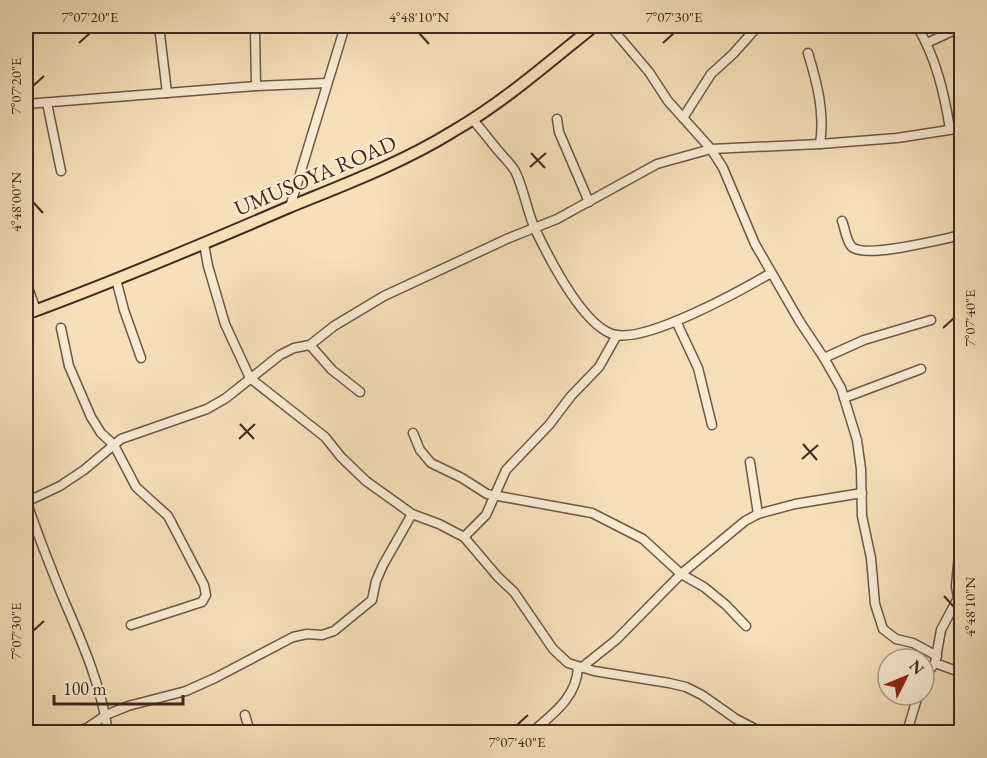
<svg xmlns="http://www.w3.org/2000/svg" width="987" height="758" viewBox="0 0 987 758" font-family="'EB Garamond',serif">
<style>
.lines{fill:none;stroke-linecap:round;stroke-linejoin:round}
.minor-casing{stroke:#6e5744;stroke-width:11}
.major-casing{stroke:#41291d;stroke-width:14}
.minor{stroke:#f8ebd2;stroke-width:8}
.major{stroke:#f5e0ba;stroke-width:10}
.ticks{fill:none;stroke:#41291d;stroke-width:2}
.labels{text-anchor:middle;stroke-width:4.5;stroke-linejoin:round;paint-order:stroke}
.street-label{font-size:22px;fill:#41291d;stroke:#f8ebd2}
.neatline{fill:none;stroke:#41291d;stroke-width:2}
.ticks-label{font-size:15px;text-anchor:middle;fill:#41291d}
</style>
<rect width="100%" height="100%" fill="#f5e0ba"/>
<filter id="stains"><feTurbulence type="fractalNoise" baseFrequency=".00333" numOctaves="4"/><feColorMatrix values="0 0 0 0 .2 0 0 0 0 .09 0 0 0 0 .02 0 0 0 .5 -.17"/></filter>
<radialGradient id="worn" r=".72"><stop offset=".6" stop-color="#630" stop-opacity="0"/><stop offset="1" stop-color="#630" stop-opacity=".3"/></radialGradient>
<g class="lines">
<g class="minor-casing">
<g id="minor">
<polyline points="159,26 167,93"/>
<polyline points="610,26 649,72 668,101 711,149 723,168 755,244 800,322 824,358 841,388 857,440 861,469 862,516 871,558 875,604 883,629 896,639 913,643 937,656"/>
<path d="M917 26C936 58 944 92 950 129"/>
<polyline points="255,31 256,86"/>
<polyline points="927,43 959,28"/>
<path d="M808 53C817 83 825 112 820 144"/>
<polyline points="47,103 61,171"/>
<polyline points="26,104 256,86 327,83"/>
<polyline points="683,118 711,74 733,54 758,26"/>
<polyline points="557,119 559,132 589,202"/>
<path d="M473 120C483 131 492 144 502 155 507 161 513 166 516 173 524 190 527 211 535 229 548 256 584 329 616 335 650 341 740 291 771 273"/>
<polyline points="290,207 345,26"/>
<path d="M842 221C845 228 846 241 852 247 866 259 942 239 962 235"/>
<polyline points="204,244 208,266 225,324 250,378 325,437 341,457 366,481 412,514 439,524 464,537 498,577 514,592 553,649 568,663 594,671 669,683 686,687 702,695 736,719 761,732"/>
<polyline points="116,279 124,310 141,358"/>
<polyline points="26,282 36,310"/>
<polyline points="676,321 698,368 712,425"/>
<polyline points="61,328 69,366 91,417 101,433 114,445 136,487 168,516 204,585 206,595 202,602 131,625"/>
<polyline points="310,345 332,370 360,392"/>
<polyline points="824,358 864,340 931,320"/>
<polyline points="844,398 921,369"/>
<polyline points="413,433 420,450 431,463 462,478 487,494 592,513 643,539 681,574 704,587 726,605 746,626"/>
<polyline points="750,462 758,514"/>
<path d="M26 500C37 533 50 566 63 598 82 642 101 685 108 732"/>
<polyline points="26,502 60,486 84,470 121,439 207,409 226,398 280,355 294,348 310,345 334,326 384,296 509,238 557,219 657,164 711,149 820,144 897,138 962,128"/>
<polyline points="464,537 486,515 506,470 549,425 571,396 599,367 617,335"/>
<polyline points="961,557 959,548 962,529"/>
<polyline points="935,663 962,673"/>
<polyline points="581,668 616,640 681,574 745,521 758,514 795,504 862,493"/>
<polyline points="924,677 935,663 941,630 958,598 956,586 959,555"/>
<polyline points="245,715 250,732"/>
<polyline points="26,732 29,732"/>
<polyline points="72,732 87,728 106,715 128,706 186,691 215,678 293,637 307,634 322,635 334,631 372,600 376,581 383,565 412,514"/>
<path d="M532 732C553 714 577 697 578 667"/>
<polyline points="907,732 918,695"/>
</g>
</g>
<g class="major-casing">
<path id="major" d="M26 314C114 282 201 245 287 208 343 185 400 164 452 132 504 102 548 63 594 26"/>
</g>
<use href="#minor" class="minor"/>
<use href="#major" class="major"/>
</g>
<path class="ticks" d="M419 33 429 44M79 43 90 33M663 43 674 33M33 86 44 76M531 153 545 168M530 167 546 153M33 202 43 213M943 328 954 318M240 424 254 439M239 439 255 424M803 444 817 460M802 459 818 445M944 596 954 607M33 631 44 621M517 725 528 715"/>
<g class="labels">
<g class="street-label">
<text transform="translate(315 175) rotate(-23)" y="8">UMUSOYA ROAD</text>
</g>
</g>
<rect width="987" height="758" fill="none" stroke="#f5e0ba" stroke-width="66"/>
<g transform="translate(906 677) rotate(47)"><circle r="28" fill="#f8ebd2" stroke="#af9d8a" stroke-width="1.5"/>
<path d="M0-4.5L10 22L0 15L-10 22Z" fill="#8f2418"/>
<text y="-9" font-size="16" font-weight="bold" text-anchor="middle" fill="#41291d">N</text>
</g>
<path d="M54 695v9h129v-9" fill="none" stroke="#41291d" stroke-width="3"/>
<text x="63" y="695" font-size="18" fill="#41291d" stroke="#f8ebd2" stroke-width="4.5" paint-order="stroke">100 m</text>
<rect x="33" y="33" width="921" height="692" class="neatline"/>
<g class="ticks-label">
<text x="90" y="22">7°07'20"E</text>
<text x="419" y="22">4°48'10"N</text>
<text x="674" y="22">7°07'30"E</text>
<text transform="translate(16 86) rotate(-90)" y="5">7°07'20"E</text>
<text transform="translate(16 202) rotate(-90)" y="5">4°48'00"N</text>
<text transform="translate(970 318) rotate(-90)" y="5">7°07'40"E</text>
<text transform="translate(970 607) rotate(-90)" y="5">4°48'10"N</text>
<text transform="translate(16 631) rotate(-90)" y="5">7°07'30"E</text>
<text x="517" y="747">7°07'40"E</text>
</g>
<rect width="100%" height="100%" filter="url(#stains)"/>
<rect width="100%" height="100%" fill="url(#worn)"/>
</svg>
